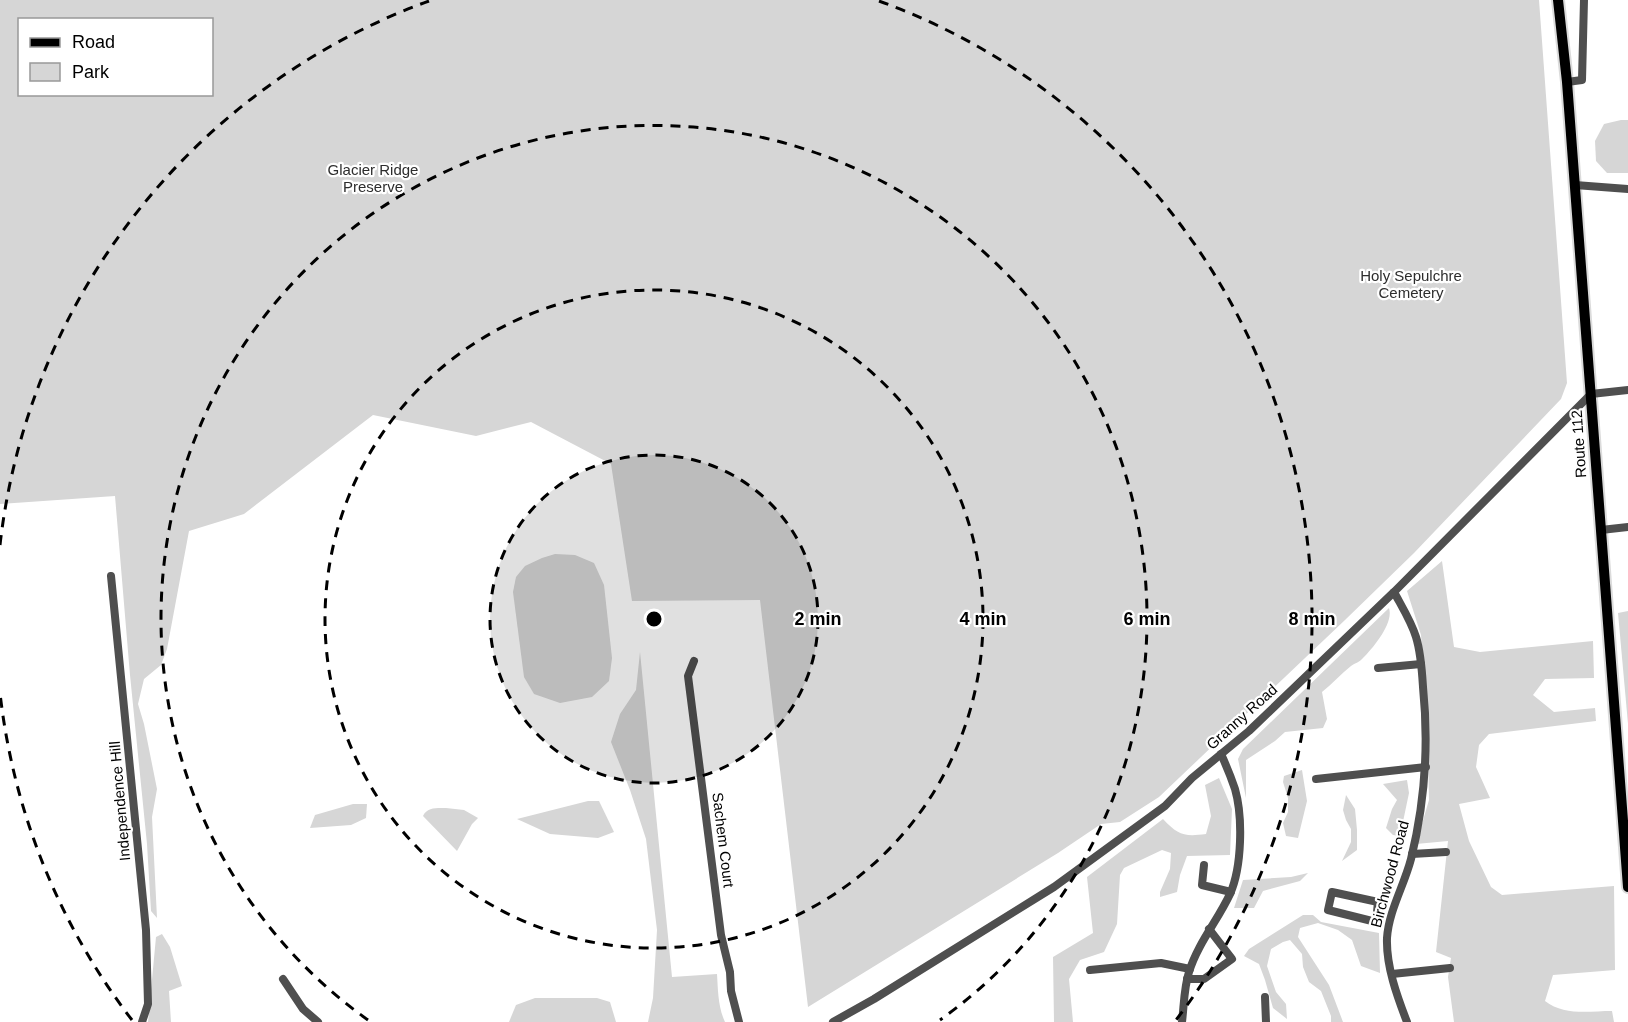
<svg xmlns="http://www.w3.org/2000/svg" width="1628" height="1022" viewBox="0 0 1628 1022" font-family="Arial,sans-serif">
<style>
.green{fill:#d6d6d6;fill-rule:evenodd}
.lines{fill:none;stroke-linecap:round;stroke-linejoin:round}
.major-casing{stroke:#dbdbdb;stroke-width:14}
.minor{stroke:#4f4f4f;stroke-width:8}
.major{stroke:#000;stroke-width:10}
.ring{fill:none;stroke:#000;stroke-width:3;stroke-dasharray:10 8}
.labels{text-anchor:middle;stroke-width:4.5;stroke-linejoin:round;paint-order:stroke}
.park-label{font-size:15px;fill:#2d2d2d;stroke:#fff}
.street-label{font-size:15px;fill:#000;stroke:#fff}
.centre{fill:#000;stroke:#fff;stroke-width:3}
.ring-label{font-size:18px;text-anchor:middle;font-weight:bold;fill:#000;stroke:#fff;stroke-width:4.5;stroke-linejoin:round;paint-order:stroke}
</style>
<rect width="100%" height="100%" fill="#fff"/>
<g class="green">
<path d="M0 0H1539L1567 383 1561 399 1414 553 1345 620 1159 797 1120 822 1101 824 1058 853 808 1007 760 600 632 601 611 464 531 422 476 436 373 415 244 514 189 531 167 649 161 665 144 679 138 704 144 724 157 789 152 817 157 918 151 911 147 844 130 675 115 496 0 504ZM20 20H212V94H20Z"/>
<polygon points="1621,120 1628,120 1628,173 1607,173 1596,161 1595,141 1604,124"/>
<polygon points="555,554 575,555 594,563 604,585 612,658 609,681 592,697 560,703 534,694 524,677 513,592 516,577 525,566 542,558"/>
<path d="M1442 561 1454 647 1480 652 1593 641 1594 678 1545 679 1533 695 1554 712 1595 708 1596 721 1489 734 1479 745 1476 767 1490 798 1459 804 1469 841 1491 887 1502 895 1614 886 1615 970 1553 975 1545 1001C1564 1016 1589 1011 1612 1011L1614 1022H1454L1448 977 1451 958 1436 952 1448 841 1416 844 1429 800 1427 712 1421 635 1407 591Z"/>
<path d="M1389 608C1394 623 1373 648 1363 658 1360 662 1355 663 1351 666 1341 674 1332 684 1322 692L1327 719 1323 728 1285 732 1275 741 1246 760V798L1238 759 1243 749Z"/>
<polygon points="1628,611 1628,724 1618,613"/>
<path d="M640 652 672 977 717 974C718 990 718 1007 725 1022H648L653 998 657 930 646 839 630 790 611 742 620 714 636 690Z"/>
<polygon points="1302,770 1307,801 1298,838 1286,836 1283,823 1288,812 1288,798 1283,782 1284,776"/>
<path d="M1219 778 1232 809 1230 855 1187 856 1180 875 1177 892 1160 897V892L1170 869 1171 853 1162 850 1124 868 1120 875 1117 924 1104 952 1080 960 1069 979 1073 1022H1054L1053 957 1093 933 1087 877 1163 819C1178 835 1184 837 1206 834L1211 816 1205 785Z"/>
<polygon points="1407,780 1409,793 1400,836 1393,835 1386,828 1392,809 1397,800 1383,784"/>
<polygon points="1346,795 1355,809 1357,830 1357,850 1342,861 1351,842 1351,829 1346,820 1343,810"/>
<polygon points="588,801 599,801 614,832 598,838 550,834 517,819"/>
<polygon points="353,804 367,804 366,818 351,825 310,828 315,815"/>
<path d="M446 808 464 810 478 818 472 824 457 851 423 816C427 807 437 808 446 808Z"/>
<polygon points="1308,873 1300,881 1263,891 1254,908 1234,908 1243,880 1291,877"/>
<polygon points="1303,915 1313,915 1321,922 1379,933 1380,973 1361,966 1352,940 1338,930 1318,923 1300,928 1298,937 1329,985 1343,1022 1331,1022 1331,1016 1321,991 1309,982 1303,967 1302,954 1290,940 1283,942 1271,949 1267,966 1276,992 1286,1004 1287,1019 1273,1008 1265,980 1259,964 1244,956 1249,949"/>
<polygon points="162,934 170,947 182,986 169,991 171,1022 148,1022 156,937"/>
<polygon points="535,998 597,998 610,1002 616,1022 509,1022 516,1005"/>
</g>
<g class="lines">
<g class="major-casing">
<polyline id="major" points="1558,0 1567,82 1628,887"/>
</g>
<g class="minor">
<polyline points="1567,82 1582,80 1584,0"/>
<polyline points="1575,185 1628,189"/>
<polyline points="1601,530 1628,527"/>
<polyline points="111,576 146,930 148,1004 142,1022"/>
<path d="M1394 592C1402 607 1411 621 1416 637 1421 653 1422 671 1423 687 1429 746 1425 802 1411 859 1404 886 1389 910 1387 938 1386 966 1397 996 1407 1022"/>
<polyline points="694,661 688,676 721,935 730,972 731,991 739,1022"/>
<polyline points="1378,668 1421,664"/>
<polyline points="1316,779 1426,767"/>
<polyline points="1412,854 1446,852"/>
<polyline points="1204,865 1202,885 1231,892"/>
<polygon points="1332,892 1378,902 1376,922 1328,910"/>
<polyline points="1090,970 1161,963 1190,969"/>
<polyline points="1392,974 1450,968"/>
<polyline points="283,979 303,1009 318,1022"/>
<polyline points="1187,979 1204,979 1232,959 1209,929"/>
<polyline points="1265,997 1266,1022"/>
<polyline points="833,1022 874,999 1054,887 1165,806 1192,778 1249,731 1394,592 1591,394 1628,390"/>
<path d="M1182 1022C1184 1005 1184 987 1189 972 1198 943 1218 920 1230 894 1242 867 1243 817 1235 789 1231 777 1226 765 1221 754"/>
</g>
<use href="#major" class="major"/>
</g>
<circle cx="654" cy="619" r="164" fill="#000" fill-opacity=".12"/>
<g class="ring">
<circle cx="654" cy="619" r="164"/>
<circle cx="654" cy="619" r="329"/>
<path d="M368 1020A493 493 0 1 1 940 1020"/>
<path d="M132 1020A658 658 0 0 1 0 693M0 545A658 658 0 0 1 429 1M879 1A658 658 0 0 1 1176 1020"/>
</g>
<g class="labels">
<g class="park-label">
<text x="373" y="175">Glacier Ridge<tspan x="373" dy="17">Preserve</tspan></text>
<text x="1411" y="281">Holy Sepulchre<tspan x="1411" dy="17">Cemetery</tspan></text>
</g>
<g class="street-label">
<text transform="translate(1579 444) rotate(-94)" y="5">Route 112</text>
<text transform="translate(1242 717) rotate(-42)" y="5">Granny Road</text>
<text transform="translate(120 801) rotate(-95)" y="5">Independence Hill</text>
<text transform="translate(723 840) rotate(83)" y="5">Sachem Court</text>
<text transform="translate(1390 874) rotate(-75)" y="5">Birchwood Road</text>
</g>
</g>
<circle cx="654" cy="619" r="9" class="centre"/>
<g class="ring-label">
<text x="818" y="625">2 min</text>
<text x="983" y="625">4 min</text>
<text x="1147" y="625">6 min</text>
<text x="1312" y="625">8 min</text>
</g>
<rect x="18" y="18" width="195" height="78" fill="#ffffff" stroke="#999999" stroke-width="1.5"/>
<rect x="30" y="38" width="30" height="9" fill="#000000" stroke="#999999" stroke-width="1.5"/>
<text x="72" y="48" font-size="18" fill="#000000">Road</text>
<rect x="30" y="63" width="30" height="18" fill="#d6d6d6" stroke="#999999" stroke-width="1.5"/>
<text x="72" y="78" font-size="18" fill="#000000">Park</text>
</svg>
